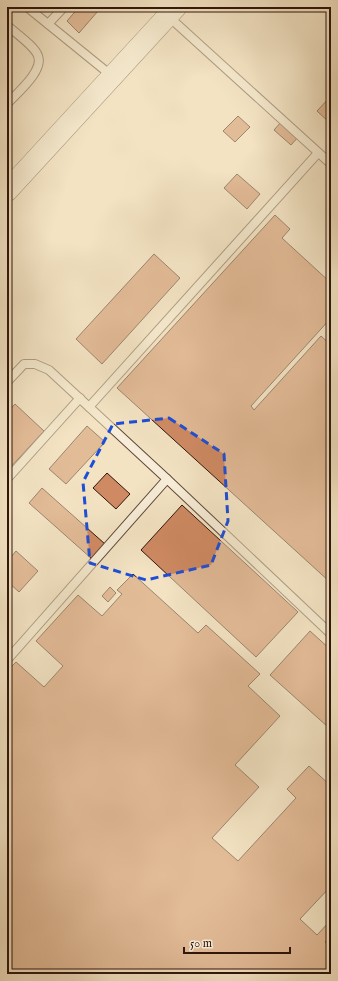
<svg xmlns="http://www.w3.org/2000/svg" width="338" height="981" viewBox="0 0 338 981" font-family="'IM FELL English',serif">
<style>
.building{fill:#cf8a63;stroke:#2f150b}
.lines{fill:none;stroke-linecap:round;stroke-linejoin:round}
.service-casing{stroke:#604839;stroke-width:10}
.tertiary-casing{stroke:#604839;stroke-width:22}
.service{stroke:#f7edd8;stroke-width:8}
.tertiary{stroke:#f7edd8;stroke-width:21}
.marked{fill:none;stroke:#1d4ed8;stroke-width:3;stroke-dasharray:8 5;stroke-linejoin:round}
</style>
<rect width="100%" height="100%" fill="#f3e3c3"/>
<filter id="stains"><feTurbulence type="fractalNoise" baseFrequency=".005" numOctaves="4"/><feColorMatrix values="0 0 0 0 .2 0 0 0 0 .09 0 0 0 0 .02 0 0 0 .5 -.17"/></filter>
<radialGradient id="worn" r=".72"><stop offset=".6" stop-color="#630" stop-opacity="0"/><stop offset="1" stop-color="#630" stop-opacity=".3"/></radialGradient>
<g class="building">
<polygon points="79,7 94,7 98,11 79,33 67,21"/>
<polygon points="331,96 331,124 317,111"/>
<polygon points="238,116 250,127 235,142 223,131"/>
<polygon points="282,121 299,136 291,145 274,130"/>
<polygon points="237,174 260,194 247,209 224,188"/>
<polygon points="275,215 290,229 282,238 331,283 331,318 251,406 254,410 321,336 331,345 331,583 117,388"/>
<polygon points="154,254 180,278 102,364 76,339"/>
<polygon points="15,404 44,431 7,471 7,413"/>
<polygon points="87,426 105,442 66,484 49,469"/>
<polygon points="107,473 130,494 116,509 93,488"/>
<polygon points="42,488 105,544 92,559 29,503"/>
<polygon points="182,505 298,612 256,657 141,550"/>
<polygon points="16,551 38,571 19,592 7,581 7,562"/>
<polygon points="133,574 198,633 206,625 260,674 248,686 280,716 235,765 259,787 212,838 238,861 296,798 287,789 309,766 331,786 331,886 300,919 317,935 331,920 331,935 325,942 331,947 331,974 12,974 7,970 7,671 16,662 44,687 63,666 36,641 78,595 102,616 122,594 117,590"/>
<polygon points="110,587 116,593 108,602 102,596"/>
<polygon points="310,631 331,650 331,724 328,727 270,675"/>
</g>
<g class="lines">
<g class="service-casing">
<g id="service">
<polyline points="27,7 112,76"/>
<polyline points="168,16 331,164"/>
<polyline points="48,24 64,7"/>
<path d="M7 25C15 33 35 46 38 56 44 71 16 94 7 104"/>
<polyline points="7,382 24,364 35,364 49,370 167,479 331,634"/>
<polyline points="89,407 318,153"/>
<polyline points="7,479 80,398"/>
<polyline points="7,660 167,479"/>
</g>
</g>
<g class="tertiary-casing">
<polyline id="tertiary" points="7,191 176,7"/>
</g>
<use href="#service" class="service"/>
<use href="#tertiary" class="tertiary"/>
</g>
<path d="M0 0H338V981H0ZM169 418 224 454 228 521 211 565 146 580 90 563 83 482 113 424Z" fill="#f3e3c3" fill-opacity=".55" fill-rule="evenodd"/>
<path class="marked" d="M169 418 224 454 228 521 211 565 146 580 90 563 83 482 113 424Z"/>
<rect width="338" height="981" fill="none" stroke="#f3e3c3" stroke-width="24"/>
<rect x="8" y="8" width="322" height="965" fill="none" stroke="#2f150b" stroke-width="2"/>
<rect x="12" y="12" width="314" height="957" fill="none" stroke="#2f150b"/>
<path d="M184 947v6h106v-6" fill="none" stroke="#2f150b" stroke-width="2"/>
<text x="190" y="947" font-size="12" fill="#2f150b" stroke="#f7edd8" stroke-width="3" paint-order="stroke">50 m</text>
<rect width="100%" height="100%" filter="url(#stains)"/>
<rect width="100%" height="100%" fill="url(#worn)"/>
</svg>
